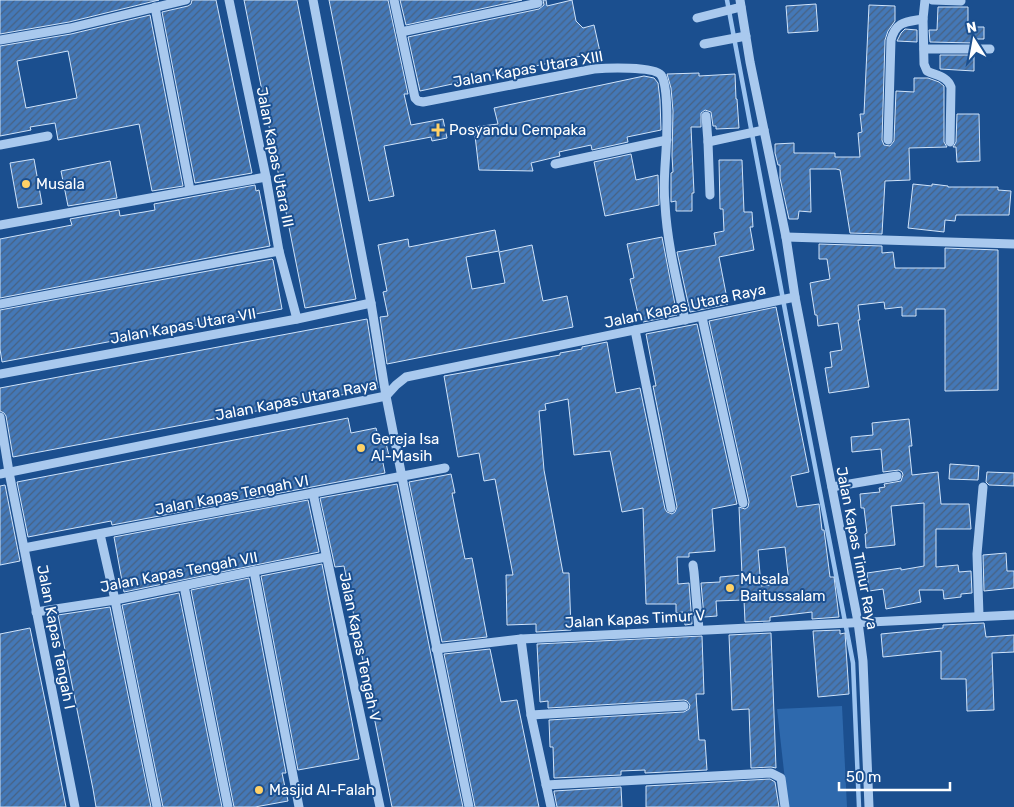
<svg xmlns="http://www.w3.org/2000/svg" width="1014" height="807" viewBox="0 0 1014 807" font-family="Rubik,sans-serif">
<style>
.grass{fill:#2e69ad}
.lines{fill:none;stroke-linecap:round;stroke-linejoin:round}
.stream{stroke:#9cc4f0;stroke-width:4.5}
.building{fill:url(#building-hatch);stroke:#cfe3fa;fill-rule:evenodd}
.minor{stroke:#a9c9ee;stroke-width:9}
.poi-dot{fill:#ffd166;stroke:#1b4f8f;stroke-width:2}
.labels{text-anchor:middle;stroke-width:4;stroke-linejoin:round;paint-order:stroke}
.street-label{font-size:15px;fill:#fff;stroke:#1b4f8f}
.poi-label{font-size:15px;fill:#fff;stroke:#1b4f8f;text-anchor:start}
</style>
<defs>
<pattern id="building-hatch" width="6" height="6" patternUnits="userSpaceOnUse" patternTransform="scale(1.25)"><rect width="6" height="6" fill="#4478b7"/><path d="M-1 1l2-2M0 6l6-6M5 7l2-2" fill="none" stroke="#486282"/></pattern>
</defs>
<rect width="100%" height="100%" fill="#1b4f8f"/>
<polygon class="grass" points="842,706 847,807 788,807 777,709"/>
<g class="lines">
<polyline class="stream" points="727,0 791,342 853,663 859,807"/>
</g>
<g class="building">
<polygon points="0,0 159,0 69,22 0,34"/>
<polygon points="192,0 216,0 252,173 195,183 162,12 188,6 191,4"/>
<polygon points="244,0 297,0 356,299 305,308"/>
<polygon points="329,0 388,0 408,94 404,94 411,125 443,119 447,138 432,141 431,137 384,146 394,196 369,201"/>
<polygon points="400,0 522,0 406,25"/>
<polygon points="543,0 546,0 547,6 572,0 576,21 583,28 594,25 600,52 420,91 408,37 539,9 544,5"/>
<polygon points="816,4 818,31 788,33 786,6"/>
<polygon points="869,5 895,6 895,21 888,31 885,40 882,140 884,145 890,146 894,141 896,91 914,92 914,78 928,78 939,82 944,86 944,142 947,147 909,148 910,180 885,181 882,234 850,233 840,170 836,169 810,169 811,212 799,211 798,219 789,219 780,178 780,165 778,165 775,153 775,144 794,143 794,153 835,153 835,157 860,157 858,133 862,132 860,114 864,114"/>
<polygon points="938,7 968,7 968,27 984,27 984,39 975,39 974,43 930,42 929,30 937,30"/>
<path d="M150 15 183 186 152 191 139 124 58 140 55 123 30 127 31 130 0 136V46L71 34ZM68 51 77 98 26 108 17 61Z"/>
<polygon points="905,29 917,30 917,42 897,41 901,33"/>
<polygon points="940,55 974,55 974,71 940,69"/>
<polygon points="699,73 699,76 735,74 736,99 737,99 739,128 716,129 716,126 713,126 711,112 705,110 701,113 701,127 691,127 694,193 692,193 692,211 676,211 676,201 671,202 671,173 673,172 672,156 673,111 671,88 667,74"/>
<polygon points="644,76 654,78 658,83 660,100 661,130 627,137 628,142 592,150 591,145 559,152 560,156 531,163 533,171 479,170 474,127 498,124 494,108"/>
<polygon points="957,114 979,114 980,161 957,162 956,147 953,147 956,142"/>
<polygon points="631,154 636,180 658,175 659,205 605,216 594,162"/>
<polygon points="34,159 42,204 18,208 10,163"/>
<polygon points="719,160 742,160 744,212 752,212 753,227 750,227 754,250 719,257 728,304 690,312 677,252 716,245 714,233 724,231 723,209 720,209"/>
<polygon points="110,161 117,198 68,206 61,171"/>
<polygon points="913,184 932,186 932,184 948,186 948,187 998,187 998,190 1011,191 1009,215 956,215 955,221 945,220 944,232 908,228"/>
<polygon points="255,185 256,191 259,190 270,246 0,298 0,239 72,225 70,219 119,210 120,216 144,212 155,210 154,204"/>
<polygon points="495,230 499,251 466,257 472,289 505,283 499,252 532,245 543,301 567,296 573,327 387,364 380,317 388,316 383,292 387,291 378,245 408,239 409,247"/>
<polygon points="662,237 677,315 643,322 642,313 638,314 630,279 634,278 627,244"/>
<polygon points="819,244 882,246 882,253 893,252 895,268 945,268 945,248 998,250 998,390 945,391 945,309 916,309 916,316 902,316 902,307 885,309 884,302 858,305 860,320 858,320 869,387 829,393 825,368 832,367 830,352 842,350 838,323 818,326 817,315 815,315 810,283 830,279 827,259 819,259"/>
<polygon points="272,259 273,260 282,309 2,362 0,349 0,310"/>
<path d="M776 307 809 472 791 476 797 507 819 504 822 530H824L830 577H834L839 617 812 619V612L770 617V621L745 622 744 600 716 601 717 616 704 617 701 583 720 582V577L742 575 739 507 745 509 748 507 749 502 709 321ZM785 547 789 583 761 586 758 550Z"/>
<polygon points="367,319 378,388 13,457 6,416 4,413 0,411 0,388"/>
<polygon points="697,324 737,504 712,509 715,551 689,553 689,557 677,557 678,584 689,583 692,624 685,625 683,612 676,613 676,604 646,604 643,508 622,512 610,451 574,455 568,399 545,404 546,410 539,411 544,470 563,573 569,573 571,630 536,632 536,624 507,625 506,575 513,575 495,479 484,481 479,453 458,457 444,376 560,355 560,353 582,349 582,347 607,342 616,393 640,388 665,509 667,512 672,514 675,512 677,507 653,386 656,386 646,334"/>
<polygon points="348,418 351,433 376,428 380,444 386,443 389,456 382,458 385,473 112,525 111,521 28,537 17,482"/>
<polygon points="909,419 912,446 909,446 912,475 938,472 941,504 969,504 971,529 936,529 936,567 958,565 959,572 971,571 972,593 961,594 961,597 944,599 943,590 919,590 921,602 886,609 883,589 869,591 867,573 901,568 901,570 924,566 924,503 891,506 895,545 866,548 865,534 867,533 864,508 861,508 860,494 880,492 879,488 885,487 884,484 901,481 903,475 902,472 899,470 883,472 881,449 852,452 851,437 873,435 872,423"/>
<polygon points="950,464 979,466 978,480 949,479"/>
<polygon points="987,472 1014,473 1014,486 989,485 986,482"/>
<polygon points="451,474 455,493 452,493 465,559 472,558 487,637 442,642 409,482"/>
<polygon points="397,484 430,650 463,807 392,807 344,566 335,567 320,498"/>
<polygon points="5,485 20,561 0,565 0,486"/>
<polygon points="308,500 319,552 124,592 114,537"/>
<polygon points="1006,553 1007,571 1014,571 1014,588 984,591 983,555"/>
<polygon points="322,564 359,759 298,770 261,576"/>
<polygon points="249,578 286,773 282,773 288,801 255,807 234,807 191,590"/>
<polygon points="179,593 222,807 163,807 122,605"/>
<polygon points="110,607 151,807 96,807 93,789 58,615"/>
<polygon points="984,623 986,637 1014,635 1014,652 992,653 994,710 967,711 966,679 941,679 941,651 883,657 881,634 943,628 943,625"/>
<polygon points="30,628 48,715 66,807 0,807 0,634"/>
<polygon points="840,630 840,634 845,633 849,694 818,697 813,631"/>
<polygon points="771,633 776,768 771,767 751,768 749,709 732,710 729,635"/>
<polygon points="702,636 704,694 696,694 699,740 705,740 707,770 645,773 645,770 621,771 621,775 554,778 553,747 550,747 549,720 684,712 689,709 690,705 687,701 684,700 548,708 548,701 540,702 537,644"/>
<polygon points="490,649 501,702 517,700 539,807 475,807 444,654"/>
<polygon points="770,779 775,782 779,807 646,807 646,786"/>
<polygon points="621,787 622,807 557,807 554,792 554,791"/>
</g>
<g class="lines">
<g class="minor">
<polyline points="229,0 266,177 279,251 297,319"/>
<polyline points="313,0 371,303 386,396 402,477 469,807"/>
<path d="M394 0 415 98 418 101 423 102 594 69C606 68 654 66 661 75 669 86 667 136 666 151 665 168 663 186 665 204 667 243 677 282 685 320"/>
<polyline points="740,0 750,62 786,237 795,297 858,622 863,661 869,807"/>
<path d="M925 0 923 19 924 64 927 71C937 76 947 76 951 87L950 142"/>
<polyline points="932,0 961,1"/>
<polyline points="155,7 190,190"/>
<polyline points="697,18 741,7"/>
<polyline points="401,32 538,3"/>
<polyline points="0,40 70,28 186,0"/>
<polyline points="704,44 746,36"/>
<polyline points="924,49 990,49"/>
<polyline points="706,116 708,142"/>
<path d="M888 140 891 40C896 21 906 22 923 19"/>
<polyline points="0,145 48,136"/>
<polyline points="555,164 667,140"/>
<polyline points="710,195 708,142 764,130"/>
<polyline points="0,225 266,177"/>
<polyline points="786,237 1014,244"/>
<polyline points="0,304 279,251"/>
<polyline points="702,317 743,503"/>
<polyline points="635,330 671,508"/>
<polyline points="0,374 297,319 371,303"/>
<polyline points="0,417 9,472 75,807"/>
<polyline points="0,474 386,396 396,385 406,377 795,297"/>
<polyline points="832,487 897,476"/>
<polyline points="313,493 380,807"/>
<polyline points="100,534 115,600 157,807"/>
<polyline points="24,548 445,468"/>
<polyline points="693,565 694,572 699,630"/>
<polyline points="254,571 299,807"/>
<polyline points="184,586 228,807"/>
<polyline points="36,612 115,600 254,571 326,557"/>
<polyline points="979,616 977,554 983,487"/>
<polyline points="521,639 531,715 551,807"/>
<polyline points="436,649 521,639 1014,615"/>
<polyline points="531,715 684,706"/>
<polyline points="546,785 771,773 781,778 785,807"/>
</g>
</g>
<g class="poi-dot">
<path d="M435.5 122.5h5v5h5v5h-5v5h-5v-5h-5v-5h5z"/>
<circle cx="26" cy="184" r="5"/>
<circle cx="361" cy="448" r="5"/>
<circle cx="730" cy="588" r="5"/>
<circle cx="259" cy="790" r="5"/>
</g>
<g class="labels">
<g class="street-label">
<text transform="translate(528 69) rotate(-10)" y="5">Jalan Kapas Utara XIII</text>
<text transform="translate(275 157) rotate(79)" y="5">Jalan Kapas Utara III</text>
<text transform="translate(685 306) rotate(-12)" y="5">Jalan Kapas Utara Raya</text>
<text transform="translate(183 326) rotate(-10)" y="5">Jalan Kapas Utara VII</text>
<text transform="translate(296 400) rotate(-11)" y="5">Jalan Kapas Utara Raya</text>
<text transform="translate(232 495) rotate(-11)" y="5">Jalan Kapas Tengah VI</text>
<text transform="translate(857 548) rotate(79)" y="5">Jalan Kapas Timur Raya</text>
<text transform="translate(179 572) rotate(-11)" y="5">Jalan Kapas Tengah VII</text>
<text transform="translate(635 619) rotate(-3)" y="5">Jalan Kapas Timur V</text>
<text transform="translate(56 637) rotate(79)" y="5">Jalan Kapas Tengah I</text>
<text transform="translate(360 647) rotate(78)" y="5">Jalan Kapas Tengah V</text>
</g>
<g class="poi-label">
<text x="449" y="135">Posyandu Cempaka</text>
<text x="36" y="189">Musala</text>
<text x="371" y="444">Gereja Isa<tspan x="371" dy="17">Al-Masih</tspan></text>
<text x="740" y="584">Musala<tspan x="740" dy="17">Baitussalam</tspan></text>
<text x="269" y="795">Masjid Al-Falah</text>
</g>
</g>
<g transform="translate(974 40) rotate(349)" stroke="#1b4f8f" stroke-width="4" paint-order="stroke">
<path d="M0-4L9 19L0 12L-9 19Z" fill="#ffffff"/>
<text y="-8" font-size="14" font-weight="bold" text-anchor="middle" fill="#ffffff">N</text>
</g>
<path d="M839 782v8h111v-8" fill="none" stroke="#ffffff" stroke-width="2.5"/>
<text x="846" y="782" font-size="15" fill="#ffffff" stroke="#1b4f8f" stroke-width="4" paint-order="stroke">50 m</text>
</svg>
